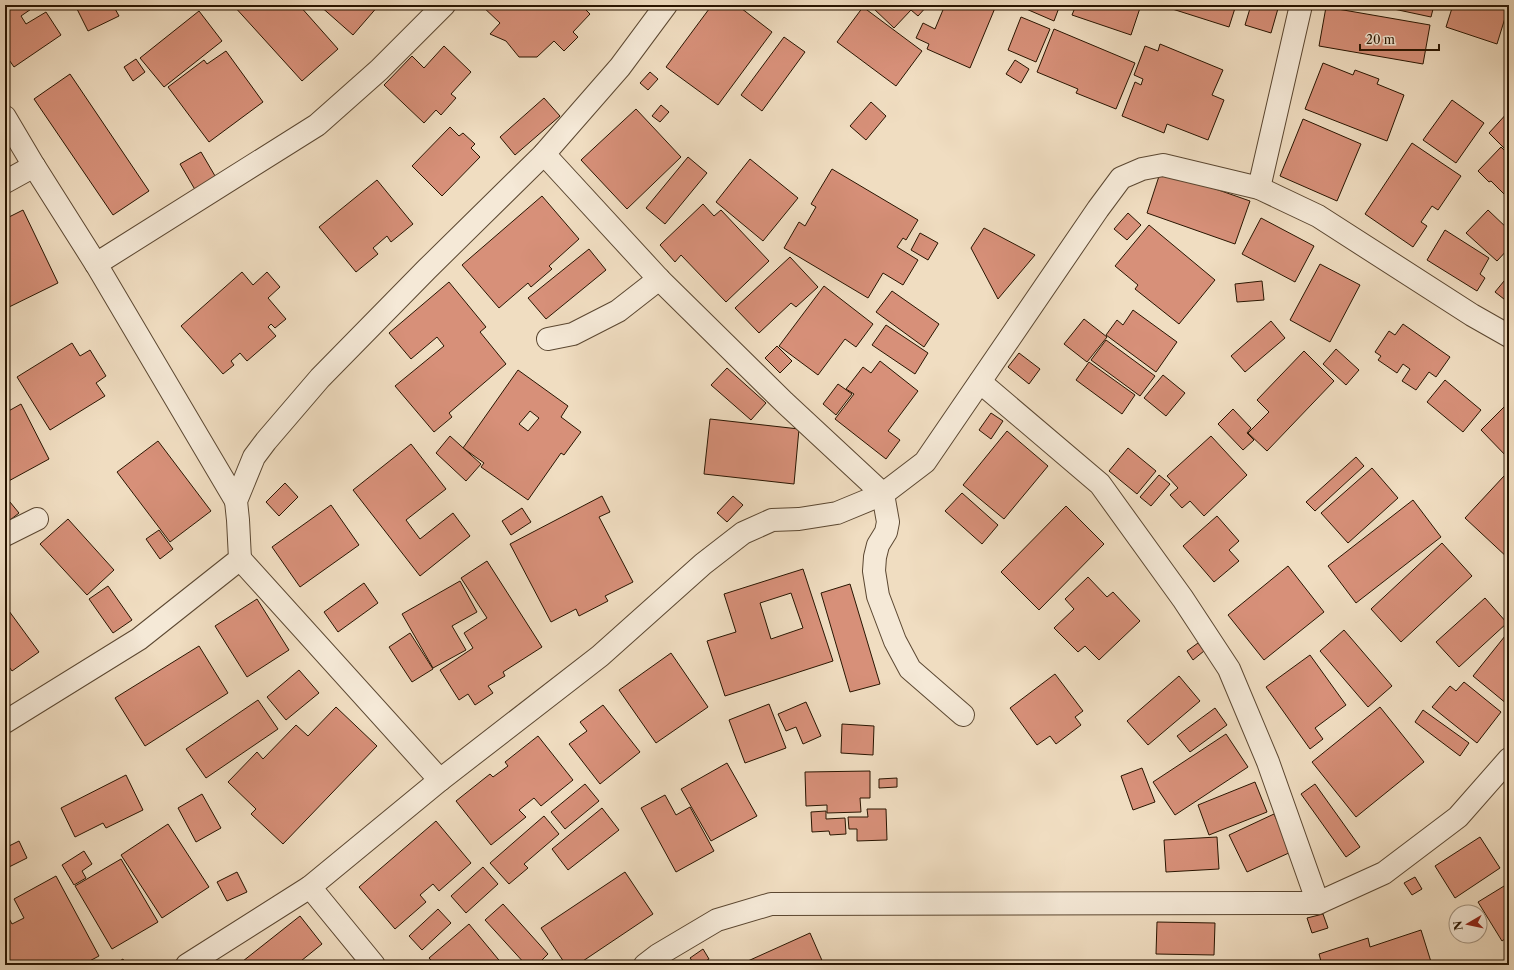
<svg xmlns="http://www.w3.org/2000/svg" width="1514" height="970" viewBox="0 0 1514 970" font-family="'Libre Caslon Text',serif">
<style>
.building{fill:#d79079;stroke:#291501;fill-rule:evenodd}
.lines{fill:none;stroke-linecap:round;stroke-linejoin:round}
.minor-casing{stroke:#5b4731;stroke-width:24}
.minor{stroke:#f5e9d7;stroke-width:22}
</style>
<rect width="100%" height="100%" fill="#f0ddc1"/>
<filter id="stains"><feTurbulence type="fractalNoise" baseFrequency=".005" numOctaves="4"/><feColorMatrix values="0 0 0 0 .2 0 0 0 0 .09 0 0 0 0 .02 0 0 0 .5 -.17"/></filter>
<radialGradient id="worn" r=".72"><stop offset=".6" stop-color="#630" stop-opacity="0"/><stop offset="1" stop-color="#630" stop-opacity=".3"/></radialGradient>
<g class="building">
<polygon points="5,5 37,5 21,16 26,24 46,12 61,35 14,67 5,54"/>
<polygon points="75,5 113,5 119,16 88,31"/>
<polygon points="233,5 299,5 338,49 302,81"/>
<polygon points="319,5 379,5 353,35"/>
<polygon points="481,5 581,5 590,14 573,32 578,37 564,51 554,41 537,57 519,57 506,41 490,34 500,23"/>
<polygon points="712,5 737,5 772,32 718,105 666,67"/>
<polygon points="876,5 928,5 918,16 911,10 894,28 873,8"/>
<polygon points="945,5 988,5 995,8 970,68 927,49 929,44 916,38 923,23 935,29"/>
<polygon points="1017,5 1060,5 1054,21"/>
<polygon points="1076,5 1141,5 1131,35 1072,15"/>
<polygon points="1166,5 1236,5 1229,27 1166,7"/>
<polygon points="1251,5 1279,5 1271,33 1245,25"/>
<polygon points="1375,5 1434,5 1431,17"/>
<polygon points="1453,5 1509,5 1497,44 1446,27"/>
<polygon points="863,7 922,51 896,86 837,42"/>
<polygon points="1326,7 1430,25 1423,64 1319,46"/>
<polygon points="199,11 222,41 164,87 140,58"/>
<polygon points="1021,17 1050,29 1036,62 1008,50"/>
<polygon points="1054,29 1135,63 1116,109 1076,93 1078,89 1037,72"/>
<polygon points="784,37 805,52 762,111 741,95"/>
<polygon points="1160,44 1223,70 1212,95 1224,100 1208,140 1167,124 1164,133 1122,116 1135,82 1141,85 1143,79 1134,75 1145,46 1158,51"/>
<polygon points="444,46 471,72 451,94 456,98 441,115 436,110 424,123 384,85 412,56 424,68"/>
<polygon points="226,51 263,102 209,142 168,87 204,60 207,64"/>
<polygon points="136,59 145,72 133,81 124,67"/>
<polygon points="1015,60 1029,69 1021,83 1006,74"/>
<polygon points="1323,63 1353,75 1355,70 1379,79 1377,84 1404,95 1387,141 1305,109"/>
<polygon points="650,72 658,79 648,90 640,83"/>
<polygon points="70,74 149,191 113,215 34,99"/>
<polygon points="544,98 560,116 515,155 500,137"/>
<polygon points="1452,100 1484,123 1456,163 1423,140"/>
<polygon points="871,102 886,116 866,140 850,126"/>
<polygon points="661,105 669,112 660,122 652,116"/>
<polygon points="636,109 681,157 627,209 581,160"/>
<polygon points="1509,111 1509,153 1489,133"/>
<polygon points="1303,119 1361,144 1337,201 1280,176"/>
<polygon points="450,127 459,136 463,133 475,144 471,148 480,157 442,196 412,166"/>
<polygon points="1412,143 1461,176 1438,210 1432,206 1421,222 1427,226 1413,247 1365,214"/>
<polygon points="1501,147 1509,155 1509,189 1504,194 1491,181 1489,182 1478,171"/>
<polygon points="201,152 218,181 197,193 180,164"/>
<polygon points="688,157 707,173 665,224 646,208"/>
<polygon points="750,159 798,198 763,241 716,202"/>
<polygon points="832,169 918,220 906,240 903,238 897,247 918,260 903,285 883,273 868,298 784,248 799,222 805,226 816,207 811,204"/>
<polygon points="1161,170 1250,201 1235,244 1147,213"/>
<polygon points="377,180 413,224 391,242 387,236 373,248 378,254 356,272 319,227"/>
<polygon points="542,196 579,239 549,266 552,269 531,287 528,283 499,308 462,265"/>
<polygon points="703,204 714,216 721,210 769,261 726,302 681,255 675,262 660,245"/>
<polygon points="23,210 58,283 5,309 5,219"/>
<polygon points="1488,210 1509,230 1509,248 1497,261 1466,233"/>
<polygon points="1128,213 1141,225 1127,240 1114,229"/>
<polygon points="1261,218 1314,246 1295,282 1242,254"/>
<polygon points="1149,225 1215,280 1179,324 1135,289 1138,285 1115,266"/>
<polygon points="984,228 1035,255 998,299 971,248"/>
<polygon points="1445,230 1489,258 1480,274 1485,278 1477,291 1427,260"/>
<polygon points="920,233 938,243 928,260 911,250"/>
<polygon points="589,249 606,270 546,319 528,298"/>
<polygon points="790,257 818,287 796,307 791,303 759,333 735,308"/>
<polygon points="1320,264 1360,285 1330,342 1290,320"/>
<polygon points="242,272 253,285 267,272 280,287 268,298 286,319 275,328 271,324 268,327 276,336 247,361 240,353 231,361 234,365 223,374 181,326"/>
<polygon points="1509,275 1509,303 1495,292"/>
<polygon points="1262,281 1264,300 1237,302 1235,284"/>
<polygon points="449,282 486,327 480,332 506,364 449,413 452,417 434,432 395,386 444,346 437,337 411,359 389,333"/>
<polygon points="824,286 873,324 856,347 845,339 818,375 779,346"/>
<polygon points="892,291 939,324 924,347 876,312"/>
<polygon points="1133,310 1177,342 1156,372 1106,335 1117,320 1123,325"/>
<polygon points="1084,319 1107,337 1087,362 1064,344"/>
<polygon points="1271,321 1285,338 1245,372 1231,356"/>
<polygon points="1403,324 1450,357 1436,377 1429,372 1416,390 1402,381 1410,369 1403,364 1397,373 1378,360 1381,356 1375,352 1389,331 1395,335"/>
<polygon points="886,325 928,353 915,374 872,345"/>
<polygon points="1106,340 1155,376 1140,396 1091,360"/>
<polygon points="72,343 80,356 90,350 106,376 96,383 105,396 50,430 17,377"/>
<polygon points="777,346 792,361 780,373 765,358"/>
<polygon points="1336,349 1359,370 1346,385 1323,364"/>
<polygon points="1304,351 1334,381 1267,451 1248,433 1269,412 1257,400"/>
<polygon points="1019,353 1040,369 1029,384 1008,367"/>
<polygon points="880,361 918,391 888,431 900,440 886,459 835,419 854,394 846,389 863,367 871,373"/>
<polygon points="1089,362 1135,395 1122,414 1076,380"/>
<polygon points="727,368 766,403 751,420 711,385"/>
<path d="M518 370 568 406 561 417 581 432 564 455 561 453 528 500 481 467 484 463 463 448ZM530 411 539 418 528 431 519 424Z"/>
<polygon points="1163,375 1185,393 1166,416 1144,398"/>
<polygon points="1445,380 1481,410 1463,432 1427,402"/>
<polygon points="838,384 852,394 836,415 823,404"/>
<polygon points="1509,402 1509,459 1481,430"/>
<polygon points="21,404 49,459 5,483 5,413"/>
<polygon points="1233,409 1251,428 1247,433 1254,440 1243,450 1218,424"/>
<polygon points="991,413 1003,421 991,439 979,430"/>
<polygon points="710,419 799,429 794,484 704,474"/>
<polygon points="1007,431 1048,466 1004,519 963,485"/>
<polygon points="450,436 481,464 466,481 436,453"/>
<polygon points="1211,436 1247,475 1204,516 1190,501 1182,508 1170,495 1178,488 1167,476"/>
<polygon points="158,441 211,511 170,542 117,472"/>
<polygon points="411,444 446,489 406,520 420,539 453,513 470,536 420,576 353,490"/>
<polygon points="1128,448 1156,471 1137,494 1109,471"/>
<polygon points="1356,457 1364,466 1315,511 1306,502"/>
<polygon points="1372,468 1398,498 1348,543 1321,513"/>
<polygon points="1159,475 1170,484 1151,506 1140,497"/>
<polygon points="1504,476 1509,481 1509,559 1465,518"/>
<polygon points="285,483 298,497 279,516 266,502"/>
<polygon points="962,493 998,525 982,544 945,511"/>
<polygon points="5,496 19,513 5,524"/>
<polygon points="602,496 610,512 599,517 633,582 605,596 608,601 579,616 576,609 551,622 510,544"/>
<polygon points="733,496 743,505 727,522 717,513"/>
<polygon points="1413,500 1441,537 1356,603 1328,566"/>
<polygon points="331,505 359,545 300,587 272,547"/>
<polygon points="1066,506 1104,544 1039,610 1001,572"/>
<polygon points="522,508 531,522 511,535 502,521"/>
<polygon points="1217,516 1239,541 1229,550 1239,561 1214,582 1183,546"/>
<polygon points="68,519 114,570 87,595 40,544"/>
<polygon points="159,530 173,549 160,559 146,539"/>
<polygon points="1442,543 1472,576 1401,642 1371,609"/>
<polygon points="487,561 542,647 503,672 505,676 488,686 493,693 475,705 468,694 459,700 440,670 473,648 464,633 487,618 461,578"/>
<polygon points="1288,566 1324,612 1264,660 1228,615"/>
<path d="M803 569 833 661 725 696 707 641 736 632 724 594ZM791 593 803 628 771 639 760 603Z"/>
<polygon points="1088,577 1107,597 1113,592 1140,621 1099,660 1085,646 1078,652 1054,628 1074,609 1065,599"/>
<polygon points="460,581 477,612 452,626 466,650 433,668 402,614"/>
<polygon points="364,583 378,603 338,632 324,612"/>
<polygon points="850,584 880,684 850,692 821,593"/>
<polygon points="108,586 132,620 113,633 89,599"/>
<polygon points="1485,598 1507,623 1459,667 1436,642"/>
<polygon points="257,599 289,650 247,677 215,626"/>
<polygon points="9,611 39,652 12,671 5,661 5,614"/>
<polygon points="1344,630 1392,686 1368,707 1320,651"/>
<polygon points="1509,631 1509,700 1507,704 1473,676"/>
<polygon points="410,633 433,669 412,682 389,647"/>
<polygon points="1198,643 1204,651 1193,660 1187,651"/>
<polygon points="199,646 228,693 145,746 115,698"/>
<polygon points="671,653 708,707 656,743 619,690"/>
<polygon points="1310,655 1346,705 1315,728 1323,739 1310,749 1266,687"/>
<polygon points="299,670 319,693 286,720 267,697"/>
<polygon points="1055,674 1083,711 1075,717 1081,725 1056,744 1050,736 1037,745 1010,708"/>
<polygon points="1179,676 1200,701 1148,745 1127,721"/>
<polygon points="1464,682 1501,712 1477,743 1432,707 1450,686 1456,691"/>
<polygon points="258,700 278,729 206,778 186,749"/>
<polygon points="806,702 821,736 803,744 796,727 786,731 778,714"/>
<polygon points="769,704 786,748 745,763 729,720"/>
<polygon points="603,705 640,752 600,784 569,744 587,731 580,722"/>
<polygon points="336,707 377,746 283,844 251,814 256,809 228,782 257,752 263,759 296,725 308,736"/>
<polygon points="1380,707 1424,762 1356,817 1312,762"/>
<polygon points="1215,708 1227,725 1190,752 1177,736"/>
<polygon points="1423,710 1469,743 1460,756 1415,722"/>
<polygon points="842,724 874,726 873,755 841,753"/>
<polygon points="1226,734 1248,767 1175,815 1153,782"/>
<polygon points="538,736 573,780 541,806 534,798 519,810 526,817 491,845 456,801 490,774 493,777 508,766 505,762"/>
<polygon points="727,763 757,816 711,841 681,789"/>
<polygon points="1142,768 1155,802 1133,810 1121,776"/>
<polygon points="870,771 870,798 860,798 861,812 827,813 827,805 806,806 805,772"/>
<polygon points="126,775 143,810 106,828 103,823 75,837 61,808"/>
<polygon points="897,778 897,787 879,788 879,779"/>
<polygon points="1255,782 1267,812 1209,835 1198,805"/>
<polygon points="585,784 599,801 565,829 551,812"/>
<polygon points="1315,784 1360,847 1346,857 1301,794"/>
<polygon points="202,794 221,828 196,842 178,808"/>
<polygon points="665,795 676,815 690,807 714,851 676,872 641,808"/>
<polygon points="602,808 619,830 568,870 552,849"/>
<polygon points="867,809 886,809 887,840 857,841 857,829 849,829 848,817 868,817"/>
<polygon points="826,811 826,819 845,818 846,834 830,835 829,831 812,832 811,812"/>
<polygon points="1274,814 1291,852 1247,872 1229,835"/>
<polygon points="544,816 559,834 524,864 528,868 509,884 490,863"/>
<polygon points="436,821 471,863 439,891 433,884 420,895 426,902 395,929 359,887"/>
<polygon points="168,824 209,887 162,918 121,855"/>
<polygon points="1217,837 1219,869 1166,872 1164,840"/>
<polygon points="1480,837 1500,868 1455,898 1435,866"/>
<polygon points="19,841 27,858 7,868 5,864 5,848"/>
<polygon points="84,851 92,864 82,871 86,878 74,885 62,865"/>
<polygon points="121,859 158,922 112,949 75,886"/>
<polygon points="483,867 498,884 466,913 451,896"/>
<polygon points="237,872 247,892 227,901 217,882"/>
<polygon points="625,872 653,914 577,965 566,965 541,928"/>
<polygon points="56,876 99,956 82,965 5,965 5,911 12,924 24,918 14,899"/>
<polygon points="1415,877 1422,889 1412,895 1404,883"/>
<polygon points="1509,883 1509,936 1502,941 1478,902"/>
<polygon points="503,904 548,954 537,965 526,965 485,920"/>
<polygon points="438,909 451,923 422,950 409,936"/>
<polygon points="1323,914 1328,928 1312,933 1307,918"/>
<polygon points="300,916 322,944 296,965 238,965"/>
<polygon points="1157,922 1215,923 1214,955 1156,954"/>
<polygon points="469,924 503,965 435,965 429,958"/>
<polygon points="1421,930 1432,965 1322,965 1319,954 1368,938 1370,947"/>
<polygon points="810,933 824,965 739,965"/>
<polygon points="703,949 709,959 699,965 695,965 690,958"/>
<polygon points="123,959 126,965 113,965"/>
</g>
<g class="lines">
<g class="minor-casing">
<g id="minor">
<polyline points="5,117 34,166 96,264 236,501"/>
<polyline points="544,154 659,279 784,402 883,494 888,522 886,532 878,545 875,557 874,571 878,596 895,641 910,669 963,715"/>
<polyline points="5,182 34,166"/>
<polyline points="1259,188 1301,5"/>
<polyline points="96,264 317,125 379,70 444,5"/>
<polyline points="548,339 573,334 618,311 659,279"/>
<polyline points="980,382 1100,484 1183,599 1229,669 1268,762 1318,903"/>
<polyline points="5,535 37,519"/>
<polyline points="240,559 440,780"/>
<polyline points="5,722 139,639 240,559 238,520 236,501 254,457 266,441 320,378 427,269 544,154 620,67 666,5"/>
<polyline points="310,887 374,965"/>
<polyline points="187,965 310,887 440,780 600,656 703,564 743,533 772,520 799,519 837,513 883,494 925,462 1098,209 1121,178 1142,169 1163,165 1259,188 1318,216 1472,315 1509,336"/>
<polyline points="645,965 658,955 717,920 771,904 1318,903 1384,873 1458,817 1509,759"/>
</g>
</g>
<use href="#minor" class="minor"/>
</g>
<rect width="1514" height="970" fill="none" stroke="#f0ddc1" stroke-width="20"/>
<rect x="6" y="6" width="1502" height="958" fill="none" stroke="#291501" stroke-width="2"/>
<rect x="10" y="10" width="1494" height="950" fill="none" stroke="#291501"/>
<g transform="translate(1468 924) rotate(261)"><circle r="19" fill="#f5e9d7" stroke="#a39481"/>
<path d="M0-3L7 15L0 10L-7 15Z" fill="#8f2418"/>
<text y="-6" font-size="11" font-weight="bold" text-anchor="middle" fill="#291501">N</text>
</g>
<path d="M1360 44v6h79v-6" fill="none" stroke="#291501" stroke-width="2"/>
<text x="1366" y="44" font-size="12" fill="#291501" stroke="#f5e9d7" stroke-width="3" paint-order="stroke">20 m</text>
<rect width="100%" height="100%" filter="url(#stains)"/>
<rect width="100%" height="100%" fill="url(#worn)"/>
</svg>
